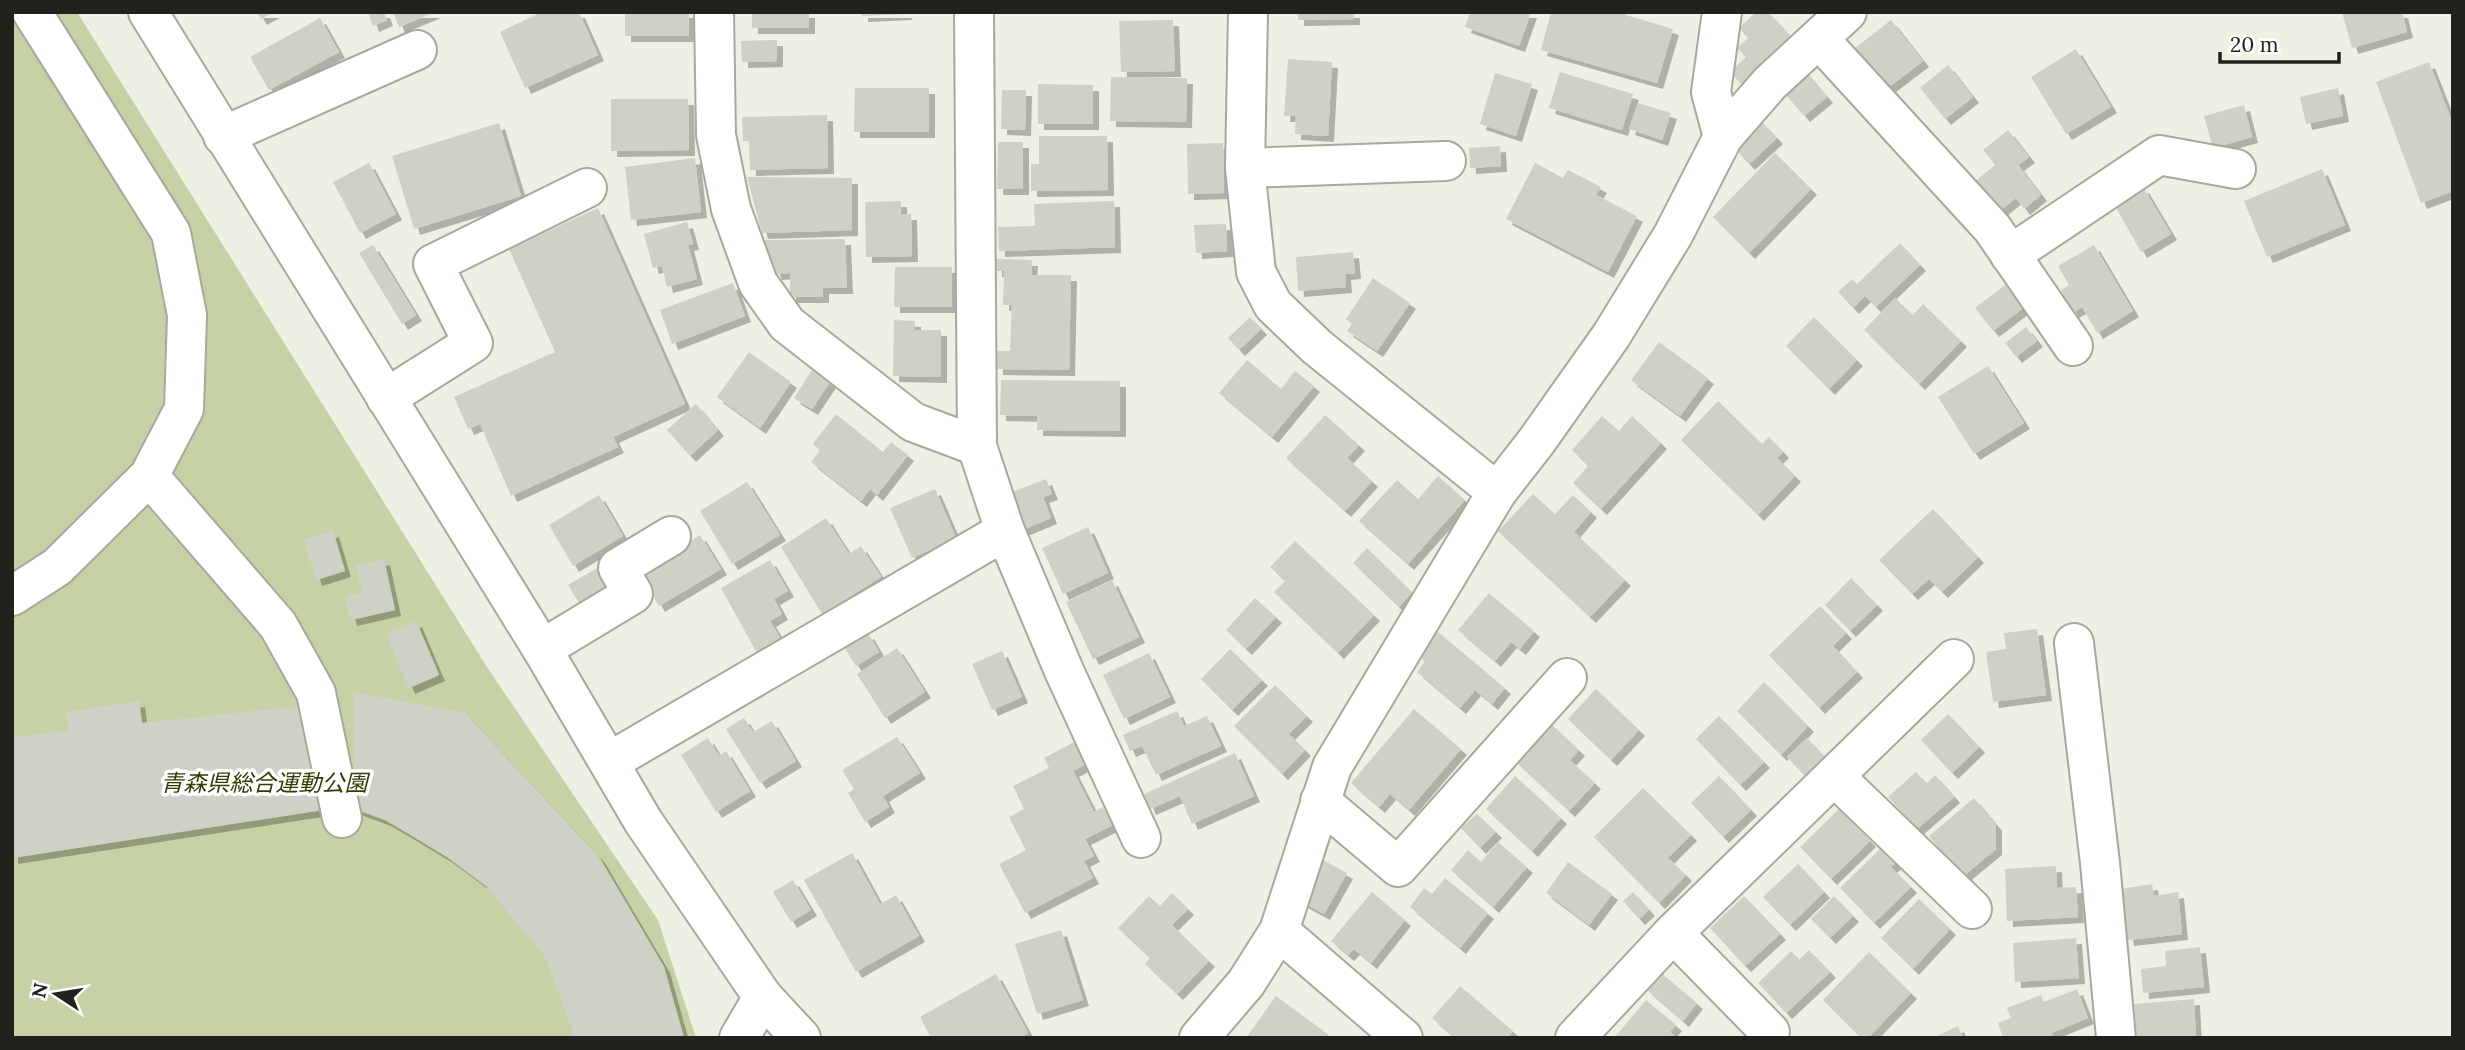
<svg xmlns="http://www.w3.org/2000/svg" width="2465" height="1050" viewBox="0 0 2465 1050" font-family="Lora,'Noto Sans JP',serif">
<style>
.green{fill:#c6d2a5}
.building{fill:#ced2c6;filter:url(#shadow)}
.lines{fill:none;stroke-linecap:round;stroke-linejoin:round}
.minor-casing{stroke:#a6a99e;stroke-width:42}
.minor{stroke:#fff;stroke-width:38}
.labels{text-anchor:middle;stroke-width:7;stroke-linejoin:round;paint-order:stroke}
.park-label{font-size:23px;font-style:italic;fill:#323d00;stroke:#fff}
</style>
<defs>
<filter id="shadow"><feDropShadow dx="6" dy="6" stdDeviation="0" flood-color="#0004"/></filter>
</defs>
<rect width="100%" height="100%" fill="#edf1e4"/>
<polygon class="green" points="12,12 77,12 487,667 658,920 696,1038 12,1038"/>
<g class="building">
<polygon points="257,12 274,12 261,19"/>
<polygon points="368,12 384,12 387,20 373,26"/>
<polygon points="393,12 435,12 399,27"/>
<polygon points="542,12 579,12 598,55 525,88 500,32"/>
<rect x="625" y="12" width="64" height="24"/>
<rect x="752" y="12" width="57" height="16"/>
<polygon points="862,12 906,12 906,14 862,16"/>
<polygon points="1298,12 1354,12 1354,19 1298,20"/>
<polygon points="1470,12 1531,12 1519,46 1465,27"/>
<polygon points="1551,12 1626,12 1626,15 1673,29 1657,83 1541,50"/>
<polygon points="1756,12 1768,12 1796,42 1746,89 1730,72 1746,57 1737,48 1748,38 1739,28"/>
<polygon points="2342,12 2402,12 2407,32 2352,48"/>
<polygon points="320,18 339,52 269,90 250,57"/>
<polygon points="1173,20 1175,71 1121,72 1119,21"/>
<polygon points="1891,20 1923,61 1885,90 1854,49"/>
<polygon points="777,40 777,61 742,62 741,41"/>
<polygon points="2076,49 2111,107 2066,134 2031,77"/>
<polygon points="1288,59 1332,62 1328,136 1295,134 1296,116 1284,116"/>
<polygon points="2429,62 2453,124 2453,191 2421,203 2376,82"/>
<polygon points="1948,65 1973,97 1945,119 1920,88"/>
<polygon points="1803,69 1827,97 1804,116 1781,89"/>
<polygon points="1560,72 1633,94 1622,130 1549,108"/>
<polygon points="1495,73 1532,84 1516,136 1480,124"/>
<polygon points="1111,77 1187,78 1186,122 1110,121"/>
<polygon points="1038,84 1093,85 1093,124 1038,124"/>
<polygon points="855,88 929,88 929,132 854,132"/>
<polygon points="2338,88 2343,116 2306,124 2300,97"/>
<polygon points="1002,90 1026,90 1025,130 1001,129"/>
<polygon points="611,99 688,99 689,150 611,151"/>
<polygon points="1638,103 1671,113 1662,140 1629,129"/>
<polygon points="2244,105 2252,137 2213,148 2204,116"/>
<polygon points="827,115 828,168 750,170 749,141 743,141 742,117"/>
<polygon points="1762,122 1777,138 1749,164 1735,149"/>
<polygon points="499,123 521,196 414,229 392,156"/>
<polygon points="2008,130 2029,157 2018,165 2041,195 2024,209 2016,198 1997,213 1973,183 1995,165 1983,150"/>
<polygon points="1039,136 1107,136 1108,190 1031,191 1031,164 1039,164"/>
<polygon points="998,142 1023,142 1023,189 997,189"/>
<polygon points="1223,143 1224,193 1188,194 1187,144"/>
<polygon points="1500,146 1501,166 1470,168 1469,148"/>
<polygon points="1775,153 1811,189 1749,253 1713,217"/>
<polygon points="695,158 701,212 631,220 625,167"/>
<polygon points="369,163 396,214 360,233 333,182"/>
<polygon points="1535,163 1563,178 1568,170 1601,187 1596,195 1637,216 1608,272 1506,219"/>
<polygon points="2322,169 2345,225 2267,257 2244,201"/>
<polygon points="747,177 852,178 852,230 762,233"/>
<polygon points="2143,187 2171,234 2141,252 2114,204"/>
<polygon points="901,201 901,214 911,214 912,256 866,257 865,202"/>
<polygon points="1114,201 1115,247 999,251 998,227 1035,226 1034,204"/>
<polygon points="598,208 685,404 613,437 618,447 511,496 480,424 468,429 454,397 555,352 509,249"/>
<polygon points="687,222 693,244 688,245 697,279 667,287 662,266 653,268 644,234"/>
<polygon points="1226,224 1227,251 1196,253 1194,225"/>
<polygon points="845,239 847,288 823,288 823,297 790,297 790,273 776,274 763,240"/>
<polygon points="1900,243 1920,265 1876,307 1865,296 1853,308 1838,292 1852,279 1857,284"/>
<polygon points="373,245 416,315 402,324 359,253"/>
<polygon points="2094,245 2133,311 2097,333 2082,307 2073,312 2061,290 2069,285 2058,266"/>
<polygon points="1353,252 1355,273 1345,274 1346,287 1298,291 1296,257"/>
<polygon points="996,259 1032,260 1031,275 1071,275 1069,370 997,369 997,351 1010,351 1012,305 1003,305 1004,271 996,271"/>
<polygon points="895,267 952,267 952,307 894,307"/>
<polygon points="1373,278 1410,303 1377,351 1347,331 1352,324 1346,319"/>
<polygon points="733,283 745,316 672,344 660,310"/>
<polygon points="2005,285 2023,308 1993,331 1975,308"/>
<polygon points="1895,298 1913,315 1923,304 1961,341 1919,384 1864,330"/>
<polygon points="1250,317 1261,329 1239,350 1228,338"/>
<polygon points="1814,317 1857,360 1829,389 1786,346"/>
<polygon points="894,320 915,321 915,330 941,330 941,377 893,376"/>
<polygon points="2026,327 2037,341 2016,357 2005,343"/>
<polygon points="1659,342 1708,378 1680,416 1631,380"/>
<polygon points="749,352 791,382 760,428 717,397"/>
<polygon points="1247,360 1281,389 1295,371 1314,386 1272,437 1219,393"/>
<polygon points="1988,366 2024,423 1974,454 1938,397"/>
<polygon points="812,370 830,382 812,409 794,398"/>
<polygon points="1001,380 1120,381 1120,431 1037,430 1037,416 1000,415"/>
<polygon points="1718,401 1762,444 1769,437 1783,452 1777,458 1795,476 1758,515 1681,440"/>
<polygon points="696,404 718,430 690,456 667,430"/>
<polygon points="836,414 883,452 891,442 908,455 877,495 870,489 861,501 811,462 820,450 813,444"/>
<polygon points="1325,415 1359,445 1347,458 1372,481 1345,511 1286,458"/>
<polygon points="1602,416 1619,431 1632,416 1661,443 1601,509 1573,483 1588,466 1572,450"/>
<polygon points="1438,476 1465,500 1408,564 1359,521 1397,480 1418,499"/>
<polygon points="1046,479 1052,494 1043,497 1051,518 1022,530 1008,494"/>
<polygon points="747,482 780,535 732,564 700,511"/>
<polygon points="935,489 956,538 912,558 890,508"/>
<polygon points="1533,494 1555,514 1573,495 1591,512 1574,532 1625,580 1590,617 1498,531"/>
<polygon points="599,495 623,536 573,566 549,525"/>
<polygon points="1933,509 1978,557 1942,592 1929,579 1912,594 1879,560"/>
<polygon points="826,518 849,554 861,546 881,577 822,614 781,547"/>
<polygon points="1088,527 1108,573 1063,594 1042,548"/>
<polygon points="333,531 345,571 316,580 304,540"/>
<polygon points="700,535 721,569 659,606 640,573"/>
<polygon points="1295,541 1374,615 1338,653 1274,592 1285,581 1270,567"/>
<polygon points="1367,548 1412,592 1399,607 1353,563"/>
<polygon points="384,559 395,610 351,620 345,596 362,592 356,566"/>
<polygon points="770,560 788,591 774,599 782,614 770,621 782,641 758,655 721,588"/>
<polygon points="597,568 609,588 581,606 568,585"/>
<polygon points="1851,578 1877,605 1850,631 1825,605"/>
<polygon points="1112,580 1139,637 1093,659 1066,602"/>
<polygon points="1489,593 1534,631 1520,649 1511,642 1495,661 1458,630"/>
<polygon points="1255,598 1276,617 1246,649 1226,630"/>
<polygon points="1820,606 1846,633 1833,646 1857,672 1819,708 1769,655"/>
<polygon points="416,621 439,675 409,688 386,634"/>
<polygon points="2037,629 2046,695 1993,702 1986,652 2006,649 2004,633"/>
<polygon points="1437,631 1505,688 1492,704 1475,690 1460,708 1417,672 1425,661 1417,654"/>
<polygon points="868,633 879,652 856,666 844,647"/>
<polygon points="897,648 925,692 885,718 857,674"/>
<polygon points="1230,649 1262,680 1232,710 1201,679"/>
<polygon points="1002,651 1022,697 992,710 972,664"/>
<polygon points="1149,653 1170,697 1124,719 1103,675"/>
<polygon points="1764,682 1808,726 1781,755 1737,711"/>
<polygon points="1275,685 1307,716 1289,734 1305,750 1282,774 1234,726"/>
<polygon points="1596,689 1639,730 1611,760 1568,719"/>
<polygon points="353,692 465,713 599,857 664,967 684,1038 575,1038 546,958 486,886 447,857 409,834 385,820 355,809"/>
<polygon points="139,701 142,723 310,705 323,810 12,858 12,737 69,731 66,712"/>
<polygon points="1414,709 1461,749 1409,810 1390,794 1379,807 1351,783"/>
<polygon points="1177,711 1184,726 1207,716 1221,746 1156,775 1142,746 1130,751 1123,735"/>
<polygon points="1948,714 1979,747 1952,773 1921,740"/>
<polygon points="1719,716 1764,762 1740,785 1696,739"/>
<polygon points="744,718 753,732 772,721 796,761 760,783 726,729"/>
<polygon points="1550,723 1579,750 1570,760 1595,783 1569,811 1515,761"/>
<polygon points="897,737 920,773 883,796 889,807 865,822 848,793 854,789 842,770"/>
<polygon points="708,738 719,756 726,751 750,791 716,812 681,755"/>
<polygon points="1807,738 1825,757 1806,777 1787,757"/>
<polygon points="1074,742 1086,764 1073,771 1094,812 1103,807 1113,825 1085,839 1094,856 1084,861 1093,878 1025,913 999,864 1026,850 1009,817 1024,809 1013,786 1049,768 1044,758"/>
<polygon points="1235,753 1254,796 1192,824 1180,796 1150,809 1144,794"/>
<polygon points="1916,772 1926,784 1935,775 1954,797 1917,829 1888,797"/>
<polygon points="1515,776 1561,818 1532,851 1486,809"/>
<polygon points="1719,776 1751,810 1723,837 1691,803"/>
<polygon points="1643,788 1691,835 1668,858 1686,875 1659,903 1594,837"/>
<polygon points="1974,798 1996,825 1996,849 1962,877 1929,836"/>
<polygon points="1839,809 1870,841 1831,879 1800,847"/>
<polygon points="1477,814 1496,832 1480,848 1461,828"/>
<polygon points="1498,842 1527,867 1493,907 1451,870 1468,850 1481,862"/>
<polygon points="1884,845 1899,860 1891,867 1911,887 1874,923 1840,888"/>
<polygon points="852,853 880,904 896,895 919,936 856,972 804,880"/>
<polygon points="1323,860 1347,873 1324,914 1300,901"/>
<polygon points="1568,862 1612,894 1589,925 1546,893"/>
<polygon points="1798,864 1824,892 1790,925 1763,897"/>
<polygon points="2056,866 2057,888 2076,887 2078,917 2007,921 2005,869"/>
<polygon points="1445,878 1488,913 1460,948 1410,907 1424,888 1432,894"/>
<polygon points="793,880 811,910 791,922 773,892"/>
<polygon points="2152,884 2154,896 2178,892 2182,934 2128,940 2121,889"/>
<polygon points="1372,892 1405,920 1371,963 1354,949 1348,955 1331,941"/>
<polygon points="1633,892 1649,910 1639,919 1623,901"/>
<polygon points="1172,893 1188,909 1172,925 1209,961 1177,994 1145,964 1150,958 1118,928 1149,896 1160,906"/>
<polygon points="1744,896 1780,934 1745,966 1710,928"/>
<polygon points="1834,896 1853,916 1830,938 1811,919"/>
<polygon points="1919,899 1950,929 1913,969 1881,938"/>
<polygon points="1061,930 1083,1000 1037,1014 1015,944"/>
<polygon points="2076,938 2079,978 2015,982 2013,943"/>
<polygon points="2200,947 2204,987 2143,993 2141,969 2166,966 2165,951"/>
<polygon points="1809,950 1830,972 1786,1013 1758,983 1791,951 1799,960"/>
<polygon points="1869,952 1911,993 1868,1038 1861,1038 1823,1000"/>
<polygon points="1660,972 1697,1003 1683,1021 1646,989"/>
<polygon points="996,974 1028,1033 1020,1038 931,1038 920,1017"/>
<polygon points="1460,986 1513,1031 1507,1038 1454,1038 1432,1018"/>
<polygon points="2077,989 2088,1018 2051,1033 2054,1038 2003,1038 1998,1023 2011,1018 2007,1008 2041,995 2044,1002"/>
<polygon points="1276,996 1329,1035 1327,1038 1246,1038"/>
<polygon points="2194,999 2196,1038 2137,1038 2134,1004"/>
<polygon points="1646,1000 1676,1025 1670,1032 1677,1038 1614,1038"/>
<polygon points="1958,1026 1963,1038 1933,1038"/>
</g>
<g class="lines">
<g class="minor-casing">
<g id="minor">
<polyline points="148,12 542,649 643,821 763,997 801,1038"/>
<polyline points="714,12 716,135 731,209 758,283 787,324 913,422 977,446"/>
<polyline points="974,12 977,446 1005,531 1065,673 1141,838"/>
<polyline points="1248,12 1245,168 1256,272 1273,305 1317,347 1497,492 1536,442 1611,336 1673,235 1723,137 1770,83 1847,12"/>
<polyline points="1722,12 1711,92 1723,137"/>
<polyline points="1819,39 1992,228 2073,346"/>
<polyline points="223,136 417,50"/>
<polyline points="1245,168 1446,161"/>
<polyline points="2010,255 2159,155 2236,169"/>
<polyline points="386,398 473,343 433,264 587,188"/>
<polyline points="149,476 278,625 316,693 342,818"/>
<polyline points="12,596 57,567 149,476 184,409 187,315 171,233 32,12"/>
<polyline points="2074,643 2100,863 2116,1038"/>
<polyline points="542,649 633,594 618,568 671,536"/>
<polyline points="609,762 1005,531"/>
<polyline points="1834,776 1972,909"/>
<polyline points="1320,801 1398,867 1567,678"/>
<polyline points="1279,931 1403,1038"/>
<polyline points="1673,933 1770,1032"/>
<polyline points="739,1038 763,997"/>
<polyline points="1199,1038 1246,983 1279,931 1332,767 1497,492"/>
<polyline points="1575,1038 1673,933 1954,659"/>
</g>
</g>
<use href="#minor" class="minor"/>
</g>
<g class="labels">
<g class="park-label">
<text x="264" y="791">青森県総合運動公園</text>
</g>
</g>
<rect width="2465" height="1050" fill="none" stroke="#21221d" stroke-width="28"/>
<g transform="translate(56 994) rotate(282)" stroke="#ffffff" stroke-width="5" paint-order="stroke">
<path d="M0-5L12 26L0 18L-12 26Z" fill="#21221d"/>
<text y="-10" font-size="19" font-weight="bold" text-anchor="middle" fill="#21221d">N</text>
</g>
<path d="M2220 52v10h119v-10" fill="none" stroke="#21221d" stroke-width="3.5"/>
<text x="2230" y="52" font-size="21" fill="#21221d" stroke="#ffffff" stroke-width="5" paint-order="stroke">20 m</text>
</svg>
